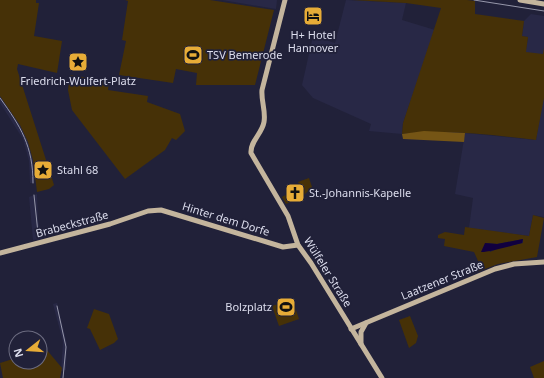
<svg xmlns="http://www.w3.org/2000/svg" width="544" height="378" viewBox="0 0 544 378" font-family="'Noto Sans',sans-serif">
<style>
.built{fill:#282846}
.green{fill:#463107;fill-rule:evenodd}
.forest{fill:#755515}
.water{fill:#11003f}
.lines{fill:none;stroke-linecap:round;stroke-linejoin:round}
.major{stroke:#c4b59d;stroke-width:5}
.tram{stroke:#9697aa;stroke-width:1}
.labels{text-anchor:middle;stroke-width:3.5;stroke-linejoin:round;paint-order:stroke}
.poi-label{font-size:11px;fill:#dcdded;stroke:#212139;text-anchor:start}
.street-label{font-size:11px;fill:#dcdded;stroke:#212139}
</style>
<rect width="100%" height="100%" fill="#212139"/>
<g class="built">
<polygon points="222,0 277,0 276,9"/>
<polygon points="346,0 406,3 402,20 435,30 403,123 402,134 369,131 371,124 313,98 302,85 313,36 335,43"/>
<polygon points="531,14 544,16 544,89 522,75 528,37 522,36 524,21"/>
<polygon points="544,91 544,217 533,215 529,236 469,228 473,198 455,194 465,133 536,140"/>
<polygon points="0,96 18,121 27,137 33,160 34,183 30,183 29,161 23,139 0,103"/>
<polygon points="37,194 38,220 42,239 33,240 29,197"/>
<polygon points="57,303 67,344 66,370 61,371 63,342 53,304"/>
</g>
<g class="green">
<polygon points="0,0 36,0 36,3 39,3 34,36 62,41 57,73 18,64 17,69 54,185 49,189 37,192 33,160 28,142 20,125 0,96"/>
<polygon points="125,0 210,0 274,10 255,85 196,85 197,73 176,69 173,83 119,75 126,41 122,40 128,1"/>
<path d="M352 0H467L475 1V14L524 21 522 36 528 37 526 52 543 54 544 48V98L536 140C491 135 447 129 402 134L403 123 441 8 406 3Z"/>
<polygon points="70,75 109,81 108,90 148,96 147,102 180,114 185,131 176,140 172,138 165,150 125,179 72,110 68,90"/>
<polygon points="309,178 312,187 303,196 286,204 282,197 300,187 298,182"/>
<path d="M533 215 544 218 537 257 498 264 469 275 464 269 479 263 474 252 444 246 445 239 438 238V235L445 232 464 235 465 227 529 236ZM523 239V243L499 248 490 252 487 243 497 244Z"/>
<polygon points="293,301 299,319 279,326 272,306 278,304 279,306"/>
<polygon points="94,309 109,314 118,339 114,343 100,350 90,329 87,328"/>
<polygon points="410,316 418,336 416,343 409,348 399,320"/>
<polygon points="46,349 62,368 60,378 3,378 0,363 16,358 16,362 40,362 40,351"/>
<polygon points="544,361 544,378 534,378 530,367"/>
</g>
<polygon class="forest" points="424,131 465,133 464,142 403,139 402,134"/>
<path class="water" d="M523 239 522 243C515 245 485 253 481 252L485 243 497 244Z"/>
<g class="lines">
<g class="major">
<path d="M285 0 262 90C261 101 266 111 264 122 262 134 250 141 251 153L288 216 298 245 311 263 382 378"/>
<polyline points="520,0 544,4"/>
<polyline points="0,253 110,224 148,211 161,210 283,247 298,245"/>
<polyline points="351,329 495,269 514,264 544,262"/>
<polyline points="361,344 361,332 366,323"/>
</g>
<g class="tram">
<polyline points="474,0 544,11"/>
<path d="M0 98C21 127 33 146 33 183"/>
<polyline points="34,195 38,233"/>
<polyline points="57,306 66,347 63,378"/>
</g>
</g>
<defs>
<g id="hotel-square" transform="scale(1)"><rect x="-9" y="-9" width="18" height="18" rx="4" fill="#e7ac37" stroke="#212139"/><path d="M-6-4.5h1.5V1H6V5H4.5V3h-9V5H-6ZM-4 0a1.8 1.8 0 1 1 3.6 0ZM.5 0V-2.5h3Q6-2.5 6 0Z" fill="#111"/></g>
<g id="stadium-square" transform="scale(1)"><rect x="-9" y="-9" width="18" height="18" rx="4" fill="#e7ac37" stroke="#212139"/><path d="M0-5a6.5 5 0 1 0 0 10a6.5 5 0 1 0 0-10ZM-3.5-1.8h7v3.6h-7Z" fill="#111"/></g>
<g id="sight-square" transform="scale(1)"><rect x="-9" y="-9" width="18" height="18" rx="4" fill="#e7ac37" stroke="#212139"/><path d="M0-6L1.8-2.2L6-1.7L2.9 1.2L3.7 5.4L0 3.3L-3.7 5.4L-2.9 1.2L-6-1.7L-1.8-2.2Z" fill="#111"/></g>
<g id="church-square" transform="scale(1)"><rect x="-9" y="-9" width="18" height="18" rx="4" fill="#e7ac37" stroke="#212139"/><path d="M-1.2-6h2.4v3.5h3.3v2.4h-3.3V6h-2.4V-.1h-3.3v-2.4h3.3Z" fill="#111"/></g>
</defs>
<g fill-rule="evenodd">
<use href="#hotel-square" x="313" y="16"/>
<use href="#stadium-square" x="193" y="55"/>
<use href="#sight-square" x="78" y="62"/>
<use href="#sight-square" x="43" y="170"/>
<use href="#church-square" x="295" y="193"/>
<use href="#stadium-square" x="286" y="307"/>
</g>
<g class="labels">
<g class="poi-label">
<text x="313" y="39" text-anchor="middle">H+ Hotel<tspan x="313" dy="13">Hannover</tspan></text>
<text x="207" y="59">TSV Bemerode</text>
<text x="78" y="85" text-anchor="middle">Friedrich-Wulfert-Platz</text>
<text x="57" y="174">Stahl 68</text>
<text x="309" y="197">St.-Johannis-Kapelle</text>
<text x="272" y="311" text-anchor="end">Bolzplatz</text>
</g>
<g class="street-label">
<text transform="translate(226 219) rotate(17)" y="4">Hinter dem Dorfe</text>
<text transform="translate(72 224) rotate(-15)" y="4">Brabeckstraße</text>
<text transform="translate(328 272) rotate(58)" y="4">Wülfeler Straße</text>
<text transform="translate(442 280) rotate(-22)" y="4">Laatzener Straße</text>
</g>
</g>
<g transform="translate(28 350) rotate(253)"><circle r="19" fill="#212139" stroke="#6c6c81"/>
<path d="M0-3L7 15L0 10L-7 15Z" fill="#e7ac37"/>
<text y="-6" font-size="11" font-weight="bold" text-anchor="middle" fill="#dcdded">N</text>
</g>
</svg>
